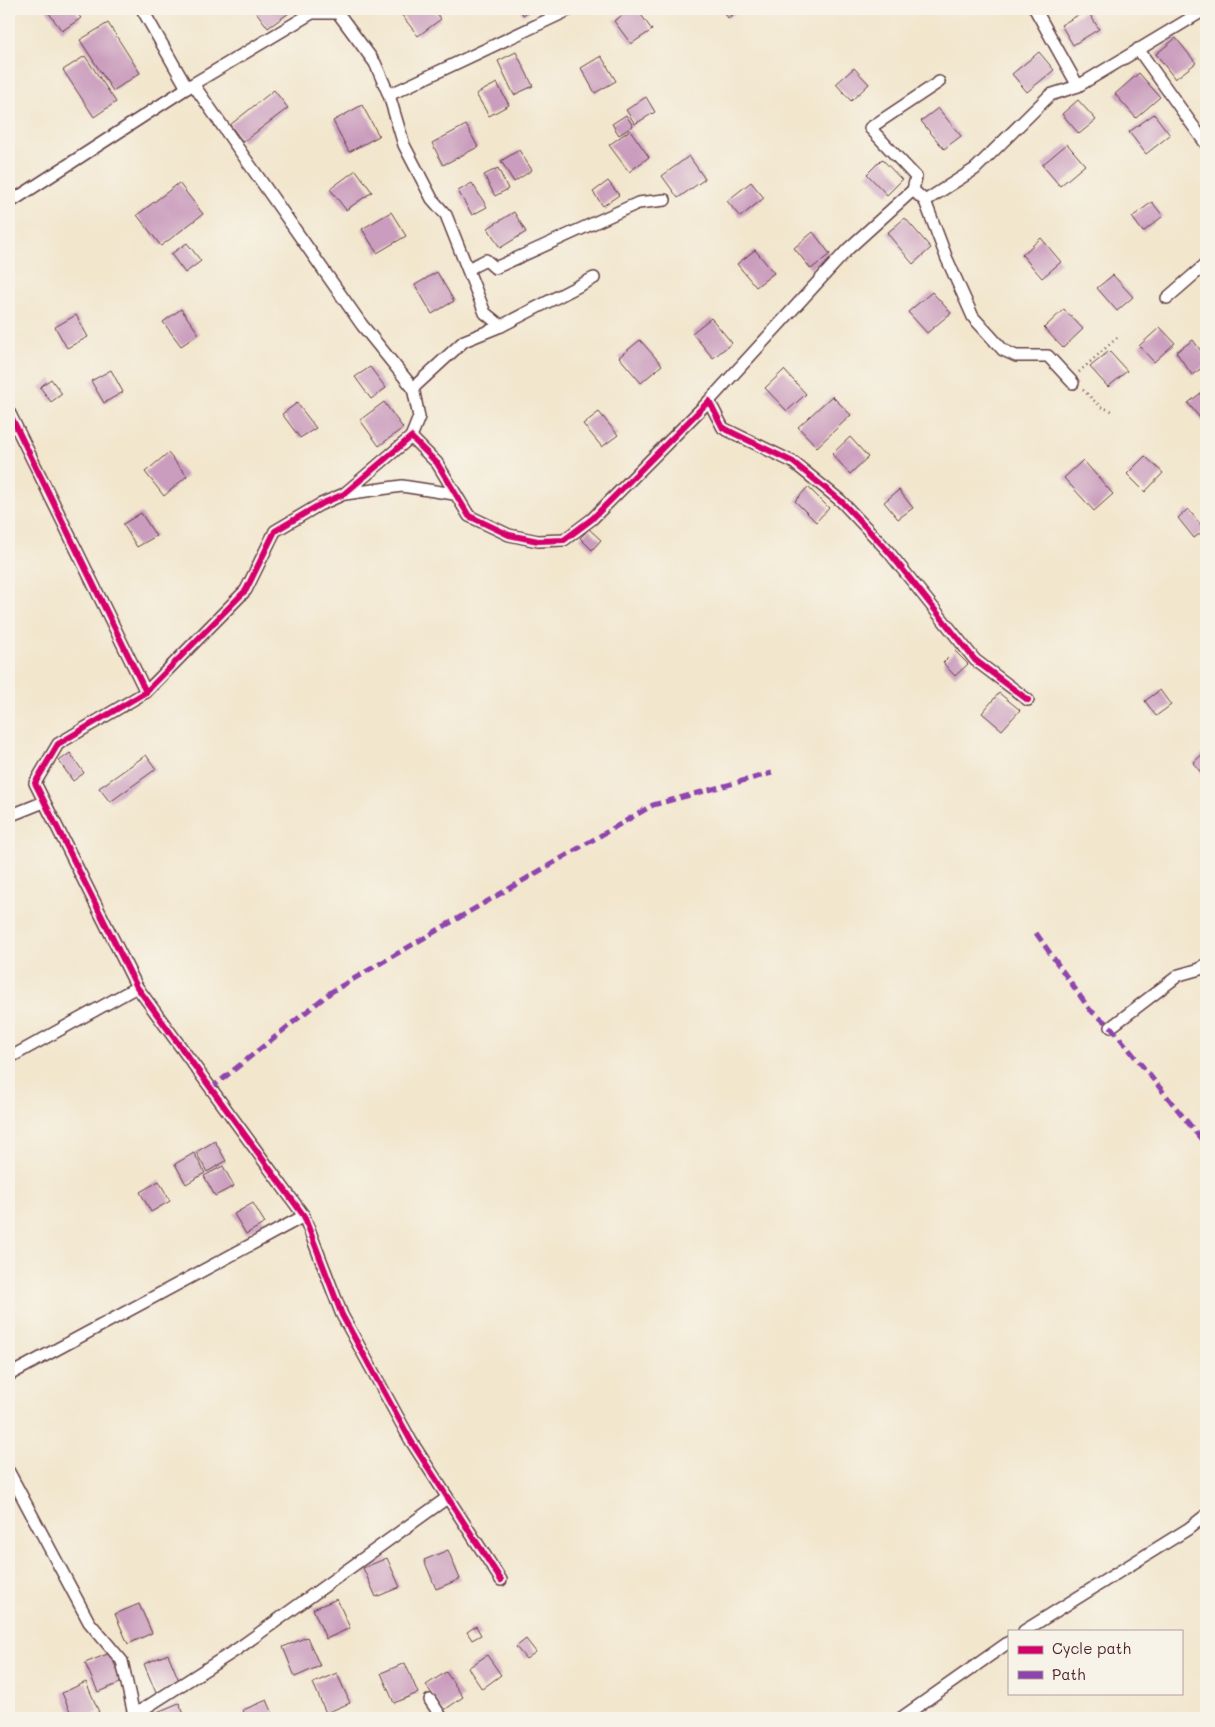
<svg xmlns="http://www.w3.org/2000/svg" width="1215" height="1727" viewBox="0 0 1215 1727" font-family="Mali,sans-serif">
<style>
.building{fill:#ca9dbe}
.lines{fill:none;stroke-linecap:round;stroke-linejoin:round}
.street-casing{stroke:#633d43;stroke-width:14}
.path{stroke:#633d43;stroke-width:2.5;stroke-dasharray:1 4;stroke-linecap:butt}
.street{stroke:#fff;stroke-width:11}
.quiet{stroke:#8e44ad;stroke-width:5;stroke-dasharray:10 5;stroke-linecap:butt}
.cycleway-casing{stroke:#f7f3e8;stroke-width:9}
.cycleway{stroke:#d6006c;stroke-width:6}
</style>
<rect width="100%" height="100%" fill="#f7f3e8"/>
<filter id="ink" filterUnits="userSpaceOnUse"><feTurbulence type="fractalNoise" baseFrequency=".02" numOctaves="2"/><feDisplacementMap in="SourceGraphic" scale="10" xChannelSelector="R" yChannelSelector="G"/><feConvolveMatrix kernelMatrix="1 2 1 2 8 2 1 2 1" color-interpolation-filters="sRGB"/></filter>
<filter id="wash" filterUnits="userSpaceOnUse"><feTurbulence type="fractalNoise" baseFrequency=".0096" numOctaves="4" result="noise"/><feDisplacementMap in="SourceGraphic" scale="20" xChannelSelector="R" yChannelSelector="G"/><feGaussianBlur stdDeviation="1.12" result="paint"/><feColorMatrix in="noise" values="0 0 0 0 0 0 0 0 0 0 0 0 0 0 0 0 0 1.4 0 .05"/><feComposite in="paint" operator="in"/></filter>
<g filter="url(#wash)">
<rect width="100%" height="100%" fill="#f2e6cd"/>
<g id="blocks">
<g class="building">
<polygon points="46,9 74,9 81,18 62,31"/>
<polygon points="254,9 286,9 289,13 268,28"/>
<polygon points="397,9 433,9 441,19 418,36"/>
<polygon points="520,9 534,9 523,15"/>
<polygon points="631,9 637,9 652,30 631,44 614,21"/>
<polygon points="722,9 741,9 728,18"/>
<polygon points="1087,10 1099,29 1073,45 1061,25"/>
<polygon points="108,23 140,73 113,91 80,40"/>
<polygon points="1176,38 1196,63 1175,79 1156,54"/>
<polygon points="516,52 533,86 514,95 498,61"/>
<polygon points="1039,52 1054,70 1027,92 1012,74"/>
<polygon points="85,56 116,102 94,117 63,70"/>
<polygon points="601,56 616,81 595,93 581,68"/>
<polygon points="854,68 869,84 851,101 836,84"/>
<polygon points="1139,73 1160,97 1136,118 1115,94"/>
<polygon points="497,83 509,105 489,116 476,94"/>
<polygon points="274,90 288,108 243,142 230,125"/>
<polygon points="646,97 655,112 635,124 626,110"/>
<polygon points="1078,100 1096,120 1079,134 1062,114"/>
<polygon points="362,105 379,136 349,152 333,121"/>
<polygon points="938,108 961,136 944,149 921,121"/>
<polygon points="1154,114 1170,135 1146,154 1129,132"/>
<polygon points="626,115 633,126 619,135 612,124"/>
<polygon points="466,125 478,147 443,165 432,143"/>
<polygon points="630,130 649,157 629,172 609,145"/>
<polygon points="1067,144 1085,165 1060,186 1042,165"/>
<polygon points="519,150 532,170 514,182 501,161"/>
<polygon points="689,156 705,179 678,198 662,176"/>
<polygon points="882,159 902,180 887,195 867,174"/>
<polygon points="498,168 508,189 495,196 484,175"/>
<polygon points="356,170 372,192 346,210 330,189"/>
<polygon points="608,181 619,195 603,206 593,192"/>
<polygon points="751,182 764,198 740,217 727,201"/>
<polygon points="179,183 203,214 161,246 137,215"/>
<polygon points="472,183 487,207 472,215 458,191"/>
<polygon points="1152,202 1163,216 1143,232 1132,217"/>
<polygon points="391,212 406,236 377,253 362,229"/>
<polygon points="514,212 526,232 500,248 488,228"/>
<polygon points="905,218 931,248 913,264 887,233"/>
<polygon points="813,232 830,254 811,269 794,248"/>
<polygon points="1041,238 1061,262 1042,278 1022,255"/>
<polygon points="187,243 201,261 185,273 171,254"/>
<polygon points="755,250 774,273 756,287 737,264"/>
<polygon points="437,272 454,301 432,314 415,285"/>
<polygon points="1113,275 1133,297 1117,311 1097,288"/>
<polygon points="932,292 951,313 927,333 908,312"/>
<polygon points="181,309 199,334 181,346 163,322"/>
<polygon points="1064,309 1083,329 1063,348 1044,328"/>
<polygon points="76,315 88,337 67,348 55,327"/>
<polygon points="711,318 732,343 713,358 692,333"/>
<polygon points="1160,327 1175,343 1154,362 1139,346"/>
<polygon points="640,340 662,365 641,383 619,357"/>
<polygon points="1193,340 1206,358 1206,365 1192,375 1176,352"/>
<polygon points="1109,351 1127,371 1108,387 1090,367"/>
<polygon points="370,367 386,388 371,399 355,377"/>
<polygon points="111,370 123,392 104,403 91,381"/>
<polygon points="784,370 806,394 787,411 765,388"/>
<polygon points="51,379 62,394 51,402 40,387"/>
<polygon points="1206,389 1206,420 1203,422 1188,403"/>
<polygon points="832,396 851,415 817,447 798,427"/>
<polygon points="384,402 403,428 379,446 360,420"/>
<polygon points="297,403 316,428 300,438 282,414"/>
<polygon points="599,412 618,435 602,447 583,424"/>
<polygon points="850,437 868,457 850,474 832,454"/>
<polygon points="168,453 187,476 164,496 145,472"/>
<polygon points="1145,456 1163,473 1145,492 1127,474"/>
<polygon points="1083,460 1113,494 1094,511 1064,478"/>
<polygon points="808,487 829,508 816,522 795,501"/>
<polygon points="899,490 913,508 898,519 884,502"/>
<polygon points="1188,509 1205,530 1194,538 1178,518"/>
<polygon points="141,513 156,536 137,547 123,524"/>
<polygon points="589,529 601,540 592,550 580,538"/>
<polygon points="955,651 968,664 955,676 943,663"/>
<polygon points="1160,690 1171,705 1156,716 1145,701"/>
<polygon points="999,693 1020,710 1002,730 982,713"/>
<polygon points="1206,751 1206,778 1193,763"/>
<polygon points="70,753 84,773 73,781 59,761"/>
<polygon points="146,755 156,769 110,802 99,788"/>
<polygon points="215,1141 226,1161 207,1172 196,1152"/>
<polygon points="194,1153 205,1173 186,1184 175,1164"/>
<polygon points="223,1166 234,1186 215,1196 204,1176"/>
<polygon points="159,1181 170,1201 151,1212 140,1192"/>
<polygon points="253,1203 265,1223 246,1234 234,1214"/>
<polygon points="448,1550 460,1579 436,1589 424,1560"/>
<polygon points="387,1558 400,1587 376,1597 363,1568"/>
<polygon points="337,1599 350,1628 326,1639 313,1609"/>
<polygon points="139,1604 152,1633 128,1644 115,1614"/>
<polygon points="476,1626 481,1635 472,1640 467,1632"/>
<polygon points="307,1637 320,1666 295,1677 283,1647"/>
<polygon points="526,1639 536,1652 526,1659 516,1647"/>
<polygon points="110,1653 122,1682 98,1692 85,1663"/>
<polygon points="168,1654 180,1683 156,1693 144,1664"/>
<polygon points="487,1655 501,1675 482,1689 468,1668"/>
<polygon points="405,1663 418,1693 394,1703 381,1673"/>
<polygon points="446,1672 463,1697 443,1711 426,1685"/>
<polygon points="337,1673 350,1703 326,1713 313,1683"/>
<polygon points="86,1682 99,1712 84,1718 73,1718 62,1693"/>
<polygon points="267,1700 275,1718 246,1718 243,1710"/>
<polygon points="179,1703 186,1718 157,1718 155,1713"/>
</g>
</g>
</g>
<g filter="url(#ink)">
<use href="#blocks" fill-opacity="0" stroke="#633d43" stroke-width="1"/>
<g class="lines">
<g class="street-casing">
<g id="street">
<polyline points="142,9 187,88"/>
<polyline points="571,9 389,95 404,145 432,199 446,215 485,313 501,326 594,278"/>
<polyline points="1035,9 1078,86"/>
<polyline points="1138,49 1206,144"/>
<polyline points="193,84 362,325 413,388"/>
<polyline points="913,190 916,177 870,128 939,82"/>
<polyline points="925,201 947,259 973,317 1003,350 1016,356 1048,356 1073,383"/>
<polyline points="9,203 193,84 312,13 338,13 375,63 389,95"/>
<polyline points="468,269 486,260 495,268 638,203 665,200"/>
<polyline points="1167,298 1206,264"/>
<polyline points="709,401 848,249 913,190 925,201 975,169 1050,95 1078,86 1206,9"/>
<polyline points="9,412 146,692 246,590 275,531 319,505 344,494 411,437 437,463 469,516 509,535 538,541 564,540 592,519 709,401 723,428 793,462 841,501 888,551 975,660 1028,700"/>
<polyline points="411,437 419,417 413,388 464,341 501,326"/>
<polyline points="345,494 402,486 454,494"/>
<polyline points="146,692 58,744 35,783 137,987 304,1216 342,1315 411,1441 501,1580"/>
<polyline points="9,816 44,802"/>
<polyline points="1111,1027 1179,975 1200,969 1206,964"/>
<polyline points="9,1058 137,987"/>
<polyline points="9,1375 304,1216"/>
<polyline points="9,1472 89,1622 122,1661 134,1715 236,1650 447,1498"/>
<polyline points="1024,1631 1188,1529 1206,1515"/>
<polyline points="430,1700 442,1718"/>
<polyline points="901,1718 1009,1642"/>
</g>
</g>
<g class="path">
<polyline points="1079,372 1119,336"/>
<polyline points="1083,390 1101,407 1112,411"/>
</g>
<use href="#street" class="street"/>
<g class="quiet">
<polyline points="1036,933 1090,1010 1111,1027 1206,1145"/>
<polyline points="210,1089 331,992 653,805 772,773"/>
</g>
<g class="cycleway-casing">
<g id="cycleway">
<polyline points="9,412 146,692 246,590 275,531 319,505 344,494 411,437 437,463 469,516 509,535 538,541 564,540 592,519 709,401 723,428 793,462 841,501 888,551 975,660 1028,700"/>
<polyline points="146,692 58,744 35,783 137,987 304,1216 342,1315 411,1441 501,1580"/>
</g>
</g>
<use href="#cycleway" class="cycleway"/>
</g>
</g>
<rect width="1215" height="1727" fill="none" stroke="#f7f3e8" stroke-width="30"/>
<rect x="1008" y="1630" width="175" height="65" fill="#f7f3e8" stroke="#b29e9c"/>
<rect x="1018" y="1646" width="25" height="8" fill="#d6006c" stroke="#b29e9c"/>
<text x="1052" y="1654" font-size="15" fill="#4a1f2b">Cycle path</text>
<rect x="1018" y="1671" width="25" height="8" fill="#8e44ad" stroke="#b29e9c"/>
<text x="1052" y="1680" font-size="15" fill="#4a1f2b">Path</text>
</svg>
